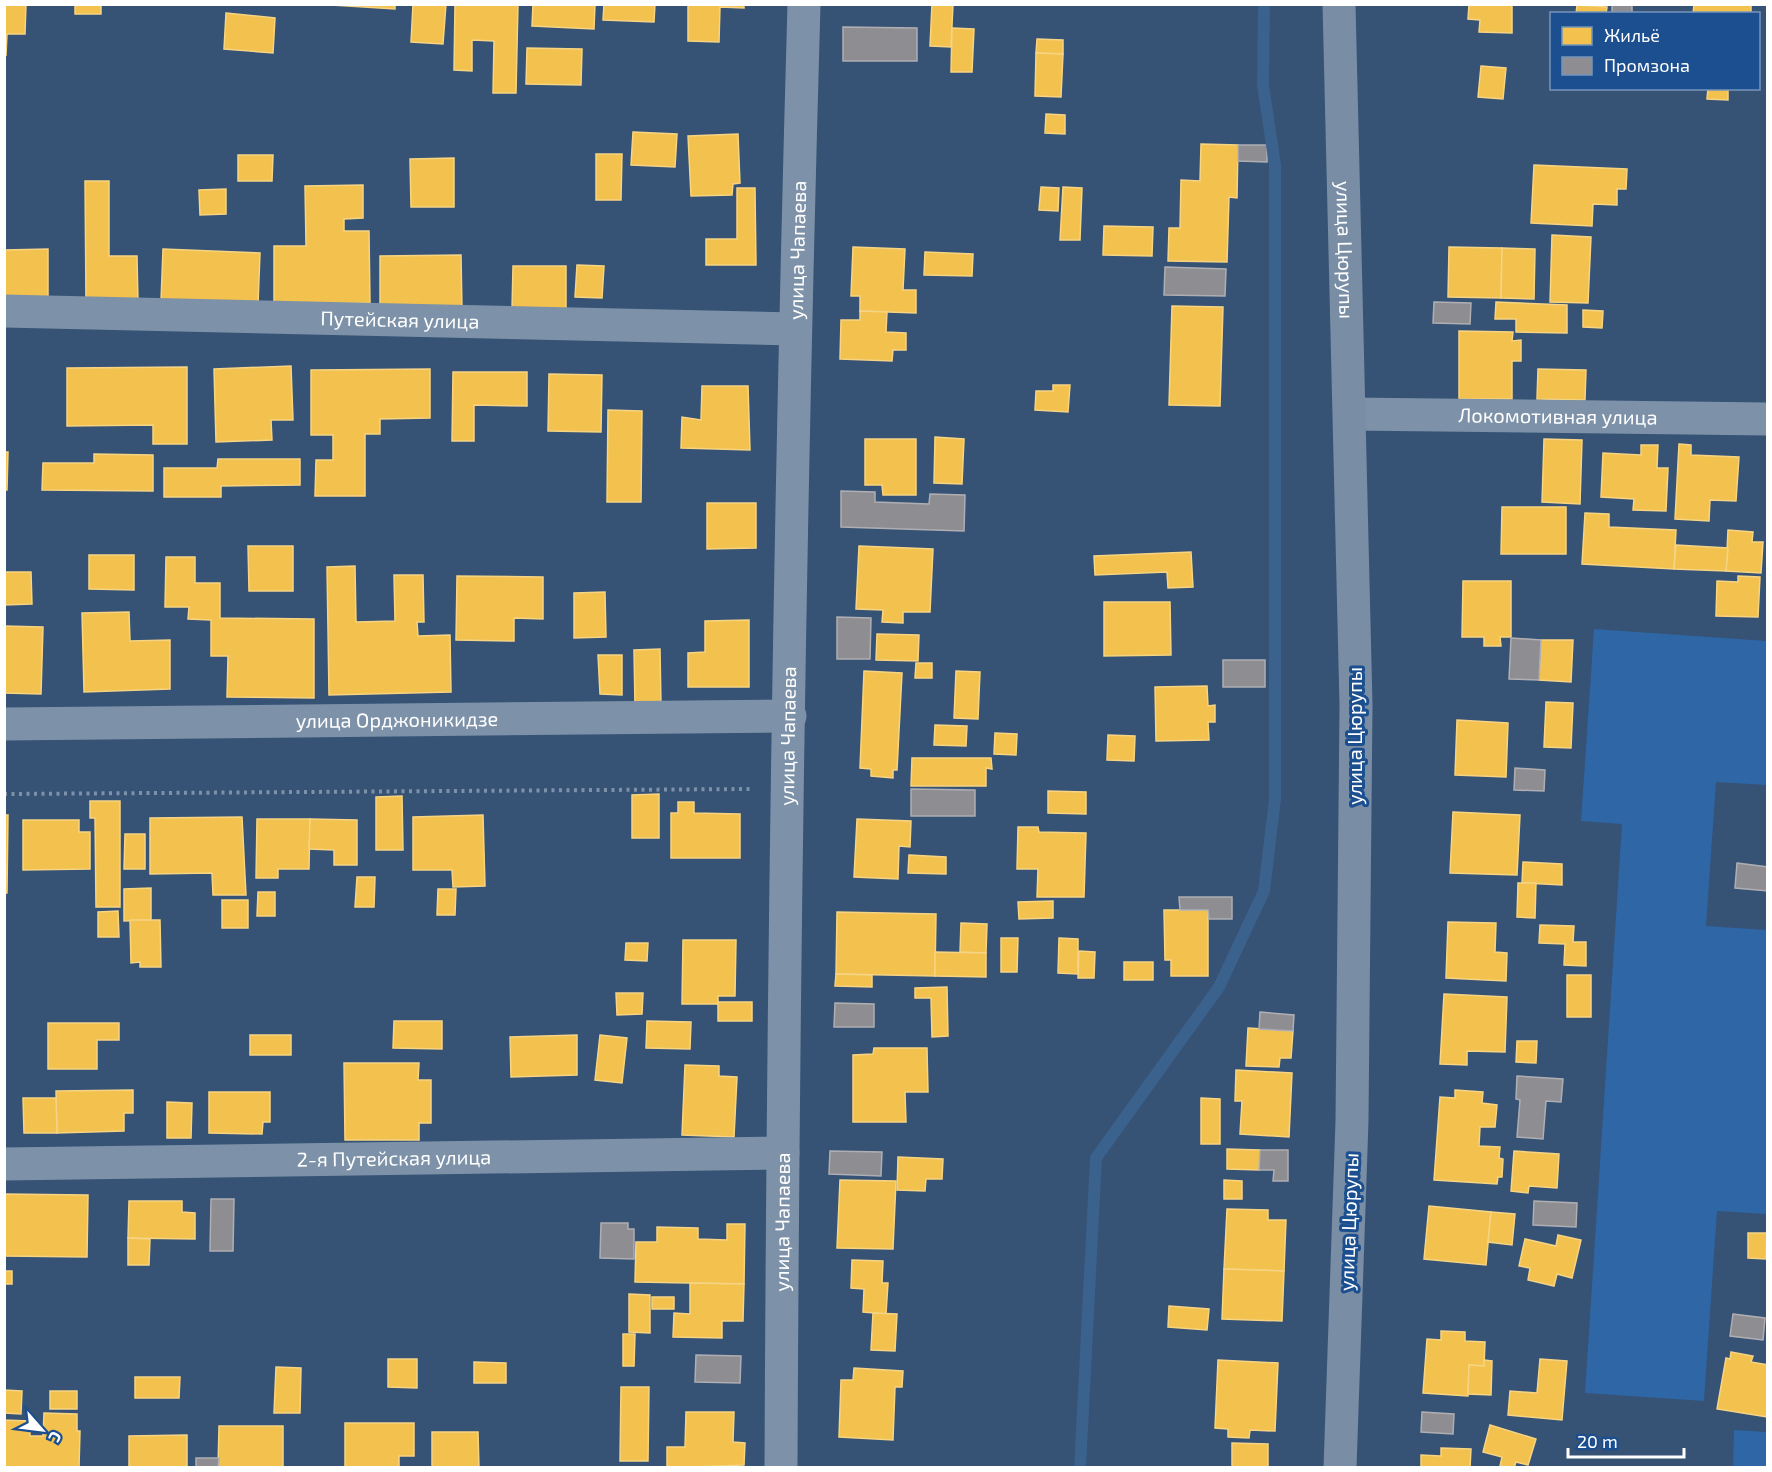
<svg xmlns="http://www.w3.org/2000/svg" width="1772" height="1472" viewBox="0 0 1772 1472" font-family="'Exo 2',sans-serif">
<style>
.green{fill:#2f66a5}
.homes{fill:#f2c14e;stroke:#f6d483;stroke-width:1.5}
.industry{fill:#8d8d92;stroke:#afafb3;stroke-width:1.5}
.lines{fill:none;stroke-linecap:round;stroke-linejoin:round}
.stream{stroke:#3b618d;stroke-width:12}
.path{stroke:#7d92a8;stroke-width:4;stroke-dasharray:3 4.5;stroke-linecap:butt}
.street{stroke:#7d92a8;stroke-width:33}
.secondary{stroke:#798da4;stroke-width:33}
.labels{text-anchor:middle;stroke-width:6;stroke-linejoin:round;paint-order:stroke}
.street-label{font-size:20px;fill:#fff;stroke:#1b4f8f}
</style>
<rect width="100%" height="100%" fill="#365274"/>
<g class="green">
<polygon points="1594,629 1767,641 1767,785 1716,782 1706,926 1767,930 1767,1214 1717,1211 1704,1401 1585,1393 1622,824 1581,821"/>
<polygon points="1734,1430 1767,1432 1767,1467 1733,1467"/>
</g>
<g class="homes">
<polygon points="4,4 26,4 25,34 7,34 6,56"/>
<rect x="75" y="4" width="26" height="10"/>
<polygon points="315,4 395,4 395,9"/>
<polygon points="413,4 446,4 443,44 411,42"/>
<polygon points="455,4 518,4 516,93 493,93 494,41 472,40 472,71 454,70"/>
<polygon points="533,4 595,4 594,29 532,26"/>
<polygon points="604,4 655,4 654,22 603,20"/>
<polygon points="688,4 744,4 744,8 720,7 719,42 688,41"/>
<polygon points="932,4 953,4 951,47 930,46"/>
<polygon points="1469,4 1512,4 1512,33 1479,32 1480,20 1468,19"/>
<polygon points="1694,4 1751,4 1751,14 1693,14"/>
<polygon points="1577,5 1607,7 1606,14 1576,14"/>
<polygon points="226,13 275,18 273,53 224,49"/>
<polygon points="952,28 974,29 972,72 951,72"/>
<polygon points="1037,39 1063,40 1063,54 1036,53"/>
<polygon points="527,48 582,49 581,85 526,84"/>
<polygon points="1036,53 1063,54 1061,97 1035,96"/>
<polygon points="1481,66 1506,68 1503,99 1478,97"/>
<polygon points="1708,88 1728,88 1728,100 1707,99"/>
<polygon points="1046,114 1065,115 1065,134 1045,133"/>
<polygon points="633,132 677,134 675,167 631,165"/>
<polygon points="738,134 740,183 733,184 732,195 691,196 688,136"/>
<polygon points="1201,144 1238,145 1237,198 1229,197 1227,262 1168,261 1169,228 1180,228 1181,180 1200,181"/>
<polygon points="596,154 622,154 621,200 596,200"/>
<polygon points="238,155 273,155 272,181 238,181"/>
<polygon points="454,158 454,207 411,207 410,159"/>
<polygon points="1534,165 1627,169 1626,189 1617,189 1617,205 1593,204 1592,226 1531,223"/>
<polygon points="85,181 109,181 109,256 137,256 138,302 86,302"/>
<polygon points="363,185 363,218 344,219 344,231 369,231 370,303 274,305 274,246 306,246 305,186"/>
<polygon points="1041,187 1059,188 1058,211 1039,210"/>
<polygon points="1063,187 1082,188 1080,240 1060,240"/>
<polygon points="737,188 755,188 756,265 706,265 706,239 737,239"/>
<polygon points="226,189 226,214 200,215 199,190"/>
<polygon points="1104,226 1153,227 1152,256 1103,255"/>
<polygon points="1552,235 1591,237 1588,303 1550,302"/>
<polygon points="853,247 905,249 903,290 916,290 916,313 860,311 860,296 851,296"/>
<polygon points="1449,247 1502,248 1501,298 1448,297"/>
<polygon points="1502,248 1535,249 1534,299 1501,298"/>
<polygon points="48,249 48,299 4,298 4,250"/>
<polygon points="163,249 260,253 258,305 161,301"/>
<polygon points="925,252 973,254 972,276 924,275"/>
<polygon points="461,255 462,310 380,311 380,256"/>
<polygon points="577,265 604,266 602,298 575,297"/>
<polygon points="513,266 566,266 566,309 512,309"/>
<polygon points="1496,302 1567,305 1567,333 1516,332 1516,319 1495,319"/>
<polygon points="1172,306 1223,307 1220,406 1169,405"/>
<polygon points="1583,310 1603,311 1602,328 1583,327"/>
<polygon points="860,311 887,312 886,332 906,333 906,350 893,350 892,361 840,359 841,320 860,320"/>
<polygon points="1459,331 1513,332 1512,341 1521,340 1521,361 1512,361 1512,399 1459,399"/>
<polygon points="291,366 293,420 271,420 272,440 216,442 214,369"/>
<polygon points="187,367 187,444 153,444 153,425 67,426 67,368"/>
<polygon points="430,369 430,418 380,419 380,434 365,434 365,496 315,496 316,460 333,460 333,435 311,435 311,370"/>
<polygon points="1538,369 1586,370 1585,400 1537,399"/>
<polygon points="453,372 527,372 527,406 474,405 474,441 452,441"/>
<polygon points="549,374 602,375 601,432 548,431"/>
<polygon points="1053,385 1070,385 1068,412 1035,410 1036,391 1053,391"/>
<polygon points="702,386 748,386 750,450 681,448 682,417 701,420"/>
<polygon points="608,410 642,411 641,502 607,502"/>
<polygon points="935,437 964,439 962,484 934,483"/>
<polygon points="865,439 916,439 916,495 883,495 882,485 865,485"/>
<polygon points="1544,439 1582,440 1580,504 1542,502"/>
<polygon points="1679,444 1691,445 1691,455 1739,457 1736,501 1710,500 1709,521 1675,519"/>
<polygon points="1641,445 1658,445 1657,468 1668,468 1666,511 1633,510 1634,499 1601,497 1603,453 1641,455"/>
<polygon points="4,452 8,452 7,490 4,490"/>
<polygon points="94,454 153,455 153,491 42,490 43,463 94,463"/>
<polygon points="218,459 300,459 300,485 221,486 221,497 164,497 164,468 217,468"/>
<polygon points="707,503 756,503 756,548 707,549"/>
<polygon points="1502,507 1566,507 1566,554 1501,554"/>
<polygon points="1585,513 1609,514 1609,527 1676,530 1674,569 1582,564"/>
<polygon points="1728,530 1753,532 1752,542 1763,542 1761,573 1726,571"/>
<polygon points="1676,545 1728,548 1726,571 1674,569"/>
<polygon points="248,546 293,546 293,591 249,591"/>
<polygon points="859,546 933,549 930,612 903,612 903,623 882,622 883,610 856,609"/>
<polygon points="1191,552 1193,587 1168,588 1167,572 1095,575 1094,556"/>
<polygon points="89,555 134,555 134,590 89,589"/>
<polygon points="166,557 195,557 195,583 220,583 220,618 314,619 314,698 227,697 228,656 211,656 211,620 188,619 189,607 165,607"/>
<polygon points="355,566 356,622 395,621 394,575 423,575 424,622 417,622 418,636 450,635 451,692 329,695 327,567"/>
<polygon points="4,572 31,572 32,604 4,605"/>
<polygon points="457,576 543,577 543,619 514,618 514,641 456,640"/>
<polygon points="1738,576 1760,577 1758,617 1716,616 1717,581 1738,582"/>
<polygon points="1463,581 1511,581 1511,637 1500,637 1501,646 1484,646 1484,637 1462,637"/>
<polygon points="605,592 606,637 574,638 574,593"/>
<polygon points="1104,602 1170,602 1171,655 1104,656"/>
<polygon points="129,612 130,641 170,640 170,689 84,692 82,613"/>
<polygon points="749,620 749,687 688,687 688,653 705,652 705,621"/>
<polygon points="4,626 43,627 41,694 4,693"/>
<polygon points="877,634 919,635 918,661 876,660"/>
<polygon points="1541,640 1573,640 1571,682 1539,680"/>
<polygon points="660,649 661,705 635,706 634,650"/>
<polygon points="598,655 622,655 622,695 600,694"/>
<polygon points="916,663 932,663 932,678 915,678"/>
<polygon points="864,671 902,673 897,770 893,770 893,778 871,776 871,769 860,768"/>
<polygon points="956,671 980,672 978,719 954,718"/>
<polygon points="1207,686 1208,706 1215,705 1215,722 1208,722 1209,740 1156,741 1155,687"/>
<polygon points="1546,702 1573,703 1571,748 1544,747"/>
<polygon points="1457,720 1508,723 1506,777 1455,775"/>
<polygon points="935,725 967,726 966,746 934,745"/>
<polygon points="995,733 1017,734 1016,755 994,754"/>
<polygon points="1108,735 1135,736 1134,761 1107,760"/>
<polygon points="912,758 991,758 992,769 986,768 986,786 911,786"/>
<polygon points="1048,791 1086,792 1086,814 1048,813"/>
<polygon points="659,794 659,838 632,838 632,795"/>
<polygon points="402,796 403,850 376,850 376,797"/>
<polygon points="90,801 120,801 120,907 96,907 95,818 90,818"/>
<polygon points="678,802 694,802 694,813 740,814 740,858 671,858 671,813 678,813"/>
<polygon points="1453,812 1520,815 1517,875 1450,873"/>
<polygon points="4,815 8,815 7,893 4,894"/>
<polygon points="483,815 485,886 453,887 452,870 413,870 413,817"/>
<polygon points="242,817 246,895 213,895 212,873 150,874 150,818"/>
<polygon points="257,819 310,819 309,869 278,869 278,878 256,878"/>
<polygon points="310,819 357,820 357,865 334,865 334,850 309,849"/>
<polygon points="857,819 911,821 910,847 899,846 898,879 854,877"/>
<polygon points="23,820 79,820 79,832 90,832 90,869 23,870"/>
<polygon points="1018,827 1038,827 1039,832 1086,833 1084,897 1037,897 1038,869 1017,869"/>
<polygon points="125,834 145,834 145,869 124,869"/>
<polygon points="909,855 946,857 946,874 908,873"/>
<polygon points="1523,862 1562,864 1562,885 1522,883"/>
<polygon points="357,877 375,877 374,907 355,907"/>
<polygon points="1518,883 1536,883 1535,918 1517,917"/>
<polygon points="151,888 151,920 124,921 124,889"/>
<polygon points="438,889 456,889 455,915 437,915"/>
<polygon points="258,892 275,892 275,916 257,916"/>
<rect x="222" y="900" width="26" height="28"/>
<polygon points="1053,901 1053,918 1019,919 1018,902"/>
<polygon points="1164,910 1208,910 1208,976 1171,976 1171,960 1165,960"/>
<polygon points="118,911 119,937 98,937 98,912"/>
<polygon points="837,912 936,914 935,976 836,974"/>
<polygon points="130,920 160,920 161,967 140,967 140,962 131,963"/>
<polygon points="1448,922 1496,923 1495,952 1507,953 1506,981 1446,978"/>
<polygon points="961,923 987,924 986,953 960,952"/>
<polygon points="1540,925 1574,926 1573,942 1586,942 1586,966 1564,965 1565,944 1539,943"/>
<polygon points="1001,938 1018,938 1017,972 1001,972"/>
<polygon points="1059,938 1078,939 1078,974 1058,973"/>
<polygon points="683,940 736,940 735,996 718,996 718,1004 682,1004"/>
<polygon points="626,943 648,943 647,961 625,960"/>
<polygon points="1079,951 1095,952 1094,978 1078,978"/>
<polygon points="935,952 986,953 986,977 935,976"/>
<rect x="1124" y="962" width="29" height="18"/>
<polygon points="836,974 872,975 872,987 835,986"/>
<rect x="1567" y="975" width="24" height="42"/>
<polygon points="947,987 948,1036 932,1037 931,998 915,998 915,988"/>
<polygon points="616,993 643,993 642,1014 617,1015"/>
<polygon points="1444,994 1507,997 1505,1052 1467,1051 1467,1065 1440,1064"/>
<rect x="718" y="1002" width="34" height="19"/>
<polygon points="394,1021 442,1021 442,1049 393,1048"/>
<polygon points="647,1021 691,1022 690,1049 646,1048"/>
<polygon points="48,1023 119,1023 119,1040 97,1040 97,1069 48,1069"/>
<polygon points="1248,1028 1293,1031 1291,1058 1280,1058 1279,1067 1246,1066"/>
<rect x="250" y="1035" width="41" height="20"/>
<polygon points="577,1035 577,1075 511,1077 510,1037"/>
<polygon points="600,1035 627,1038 622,1083 595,1080"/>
<polygon points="1517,1041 1537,1041 1536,1063 1516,1062"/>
<polygon points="874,1048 927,1048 928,1092 905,1092 906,1122 853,1122 853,1055 873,1054"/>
<polygon points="344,1063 419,1063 418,1080 431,1080 431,1123 419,1123 419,1140 345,1140"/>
<polygon points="685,1065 719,1066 719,1076 737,1077 734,1137 682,1135"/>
<polygon points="1236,1070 1292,1073 1289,1137 1240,1134 1242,1101 1235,1101"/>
<polygon points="133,1090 133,1113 124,1113 124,1131 57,1133 56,1091"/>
<polygon points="1455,1090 1483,1092 1482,1103 1497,1105 1495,1127 1480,1127 1479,1146 1500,1147 1499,1158 1503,1159 1502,1177 1498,1177 1497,1184 1434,1180 1440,1097 1455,1098"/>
<polygon points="209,1092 270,1092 270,1122 263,1122 262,1134 209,1133"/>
<polygon points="23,1098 56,1098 57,1133 24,1133"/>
<polygon points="1201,1098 1220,1099 1220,1144 1201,1144"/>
<polygon points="167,1102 192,1103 191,1138 167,1138"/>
<polygon points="1227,1149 1260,1150 1259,1170 1227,1169"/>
<polygon points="1514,1151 1559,1154 1557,1188 1529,1186 1528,1193 1511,1191"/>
<polygon points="898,1157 943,1159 942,1179 926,1179 925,1191 897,1190"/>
<polygon points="840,1180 896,1181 893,1249 837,1248"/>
<polygon points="1224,1180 1242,1181 1242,1199 1224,1199"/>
<polygon points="4,1194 88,1195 87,1257 4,1256"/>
<polygon points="129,1201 182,1201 182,1212 195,1213 195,1239 128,1238"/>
<polygon points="1429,1206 1491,1212 1486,1265 1424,1259"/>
<polygon points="1227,1209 1268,1210 1268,1220 1286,1220 1284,1271 1224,1269"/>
<polygon points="1491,1212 1515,1214 1512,1245 1488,1242"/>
<polygon points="727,1224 745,1224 744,1284 635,1282 636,1242 657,1242 657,1227 698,1228 698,1239 727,1240"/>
<polygon points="1748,1233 1767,1233 1766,1259 1748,1258"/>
<polygon points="1558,1235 1581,1240 1572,1278 1557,1274 1554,1286 1528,1280 1530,1268 1519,1266 1525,1239 1556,1246"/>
<polygon points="128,1238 150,1239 149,1265 128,1265"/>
<polygon points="852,1260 883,1261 882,1283 888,1283 886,1314 863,1312 864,1289 851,1288"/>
<polygon points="1224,1269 1284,1271 1282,1321 1222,1319"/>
<rect x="4" y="1271" width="8" height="13"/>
<polygon points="690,1283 744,1284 743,1321 722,1321 722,1338 673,1337 674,1313 690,1314"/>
<polygon points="629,1294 650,1295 650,1333 629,1332"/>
<rect x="652" y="1297" width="22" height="12"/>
<polygon points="1169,1306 1209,1309 1207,1330 1168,1327"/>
<polygon points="873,1313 897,1314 895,1351 871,1350"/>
<polygon points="1441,1331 1465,1332 1465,1341 1485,1342 1484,1366 1469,1365 1468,1396 1423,1393 1427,1339 1441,1340"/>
<polygon points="623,1334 635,1334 634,1366 623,1366"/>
<polygon points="1731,1352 1753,1356 1751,1362 1768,1365 1768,1417 1717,1409 1726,1358 1730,1359"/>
<polygon points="388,1359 417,1359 417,1388 388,1387"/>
<polygon points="1540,1359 1567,1361 1562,1420 1508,1415 1510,1391 1537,1393"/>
<polygon points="1218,1360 1278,1363 1275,1431 1250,1430 1249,1438 1228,1437 1228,1429 1215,1428"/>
<polygon points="1484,1360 1492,1361 1491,1395 1468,1394 1469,1365 1484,1366"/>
<polygon points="474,1362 506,1363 506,1383 474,1383"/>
<polygon points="276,1367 301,1368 300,1413 274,1413"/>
<polygon points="854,1368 903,1371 902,1387 895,1387 893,1440 839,1437 841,1380 853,1380"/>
<polygon points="135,1377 180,1377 179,1398 135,1398"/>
<polygon points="621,1387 649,1387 648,1461 620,1461"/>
<polygon points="4,1390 22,1391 21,1414 4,1413"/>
<rect x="50" y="1391" width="27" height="18"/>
<polygon points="686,1412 734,1412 733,1442 745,1443 744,1465 667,1468 667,1447 685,1447"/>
<polygon points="44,1413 77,1414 77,1431 80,1431 79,1468 4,1468 4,1420 30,1421 30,1436 43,1436"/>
<polygon points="345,1423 414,1423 414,1456 399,1456 399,1468 345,1468"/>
<polygon points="1490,1425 1536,1439 1528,1465 1516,1462 1514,1468 1500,1466 1502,1457 1483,1452"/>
<polygon points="219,1426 283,1426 283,1468 218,1468"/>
<polygon points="432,1432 478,1432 479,1468 432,1468"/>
<polygon points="187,1435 187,1468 129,1468 129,1436"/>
<polygon points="1232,1443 1268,1444 1268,1468 1232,1468"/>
<polygon points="1441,1448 1471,1449 1470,1468 1421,1468 1421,1455 1441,1456"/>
</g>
<g class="industry">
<rect x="1612" y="4" width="20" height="10"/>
<polygon points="843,27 917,28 917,61 843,61"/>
<polygon points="1238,145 1267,145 1267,162 1238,161"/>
<polygon points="1165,267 1226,269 1225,296 1164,295"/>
<polygon points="1434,302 1471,303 1470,324 1433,323"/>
<polygon points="841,491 875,492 875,502 929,504 930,494 965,495 964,531 841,527"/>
<polygon points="837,617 871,618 870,659 837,659"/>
<polygon points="1511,638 1541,640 1539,680 1509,679"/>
<rect x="1223" y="660" width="42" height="27"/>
<polygon points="1515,768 1545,770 1544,791 1514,790"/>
<polygon points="911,789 975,790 975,816 911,816"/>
<polygon points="1737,863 1768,867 1768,891 1735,888"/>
<polygon points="1179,897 1232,897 1232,919 1209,919 1208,910 1180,910"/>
<polygon points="835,1003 874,1004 874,1027 834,1027"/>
<polygon points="1260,1012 1294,1015 1293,1031 1259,1029"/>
<polygon points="1517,1076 1563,1079 1561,1102 1546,1101 1543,1139 1517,1137 1520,1100 1516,1099"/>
<polygon points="1260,1150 1288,1150 1288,1181 1273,1181 1274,1170 1259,1170"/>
<polygon points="830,1151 882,1152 881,1176 829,1174"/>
<polygon points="211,1199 234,1199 233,1251 210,1251"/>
<polygon points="1534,1201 1577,1203 1576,1227 1533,1225"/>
<polygon points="601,1223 628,1223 628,1229 634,1229 634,1259 600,1258"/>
<polygon points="1733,1314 1765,1318 1763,1340 1730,1336"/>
<polygon points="696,1355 741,1356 740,1383 695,1382"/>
<polygon points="1422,1412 1454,1414 1453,1434 1421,1432"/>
<polygon points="196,1458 219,1458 218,1468 196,1468"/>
</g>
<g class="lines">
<polyline class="stream" points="1080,1468 1096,1158 1219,987 1264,891 1275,799 1275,165 1263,85 1264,4"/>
<polyline class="path" points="4,794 752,789"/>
<g class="street">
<path id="s1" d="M4 311 795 329"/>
<path id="s2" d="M1350 414 1768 419"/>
<path id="s3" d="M4 724 790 716"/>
<path id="s4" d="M4 1164 783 1153"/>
<path id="s5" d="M781 1468C783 980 790 492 804 4"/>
</g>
<path class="secondary" id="s6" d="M1339 4 1356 705 1352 1121 1340 1468"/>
</g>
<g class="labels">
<g class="street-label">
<text dy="7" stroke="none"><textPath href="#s5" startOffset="1218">улица Чапаева</textPath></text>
<text dy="7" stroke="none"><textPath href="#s6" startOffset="246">улица Цюрупы</textPath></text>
<text dy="7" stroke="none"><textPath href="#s1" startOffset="396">Путейская улица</textPath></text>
<text dy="7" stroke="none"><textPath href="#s2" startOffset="208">Локомотивная улица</textPath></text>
<text dy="7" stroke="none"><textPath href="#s3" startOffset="393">улица Орджоникидзе</textPath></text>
<text dy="7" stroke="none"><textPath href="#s5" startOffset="732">улица Чапаева</textPath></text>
<text transform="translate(1355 736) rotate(-90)" y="7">улица Цюрупы</text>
<text dy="7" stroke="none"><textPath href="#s4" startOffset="390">2-я Путейская улица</textPath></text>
<text dy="7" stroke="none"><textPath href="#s5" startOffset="246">улица Чапаева</textPath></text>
<text transform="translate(1349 1222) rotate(-88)" y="7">улица Цюрупы</text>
</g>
</g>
<rect width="1772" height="1472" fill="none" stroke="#ffffff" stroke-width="12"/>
<rect x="1550" y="12" width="210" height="78" fill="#1b4f8f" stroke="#7695bc" stroke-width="1.5"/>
<rect x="1562" y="27" width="30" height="18" fill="#f2c14e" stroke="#7695bc" stroke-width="1.5"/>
<text x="1604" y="42" font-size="18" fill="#ffffff">Жильё</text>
<rect x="1562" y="57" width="30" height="18" fill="#8d8d92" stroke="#7695bc" stroke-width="1.5"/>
<text x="1604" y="72" font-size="18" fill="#ffffff">Промзона</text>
<g transform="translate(42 1430) rotate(118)" stroke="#1b4f8f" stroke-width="4.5" paint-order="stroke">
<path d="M0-4.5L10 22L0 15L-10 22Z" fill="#ffffff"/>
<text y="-9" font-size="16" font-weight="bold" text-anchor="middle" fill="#ffffff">С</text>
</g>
<path d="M1568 1448v9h116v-9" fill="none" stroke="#ffffff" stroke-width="3"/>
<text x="1577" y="1448" font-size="18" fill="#ffffff" stroke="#1b4f8f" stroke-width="4.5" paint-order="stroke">20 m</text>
</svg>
